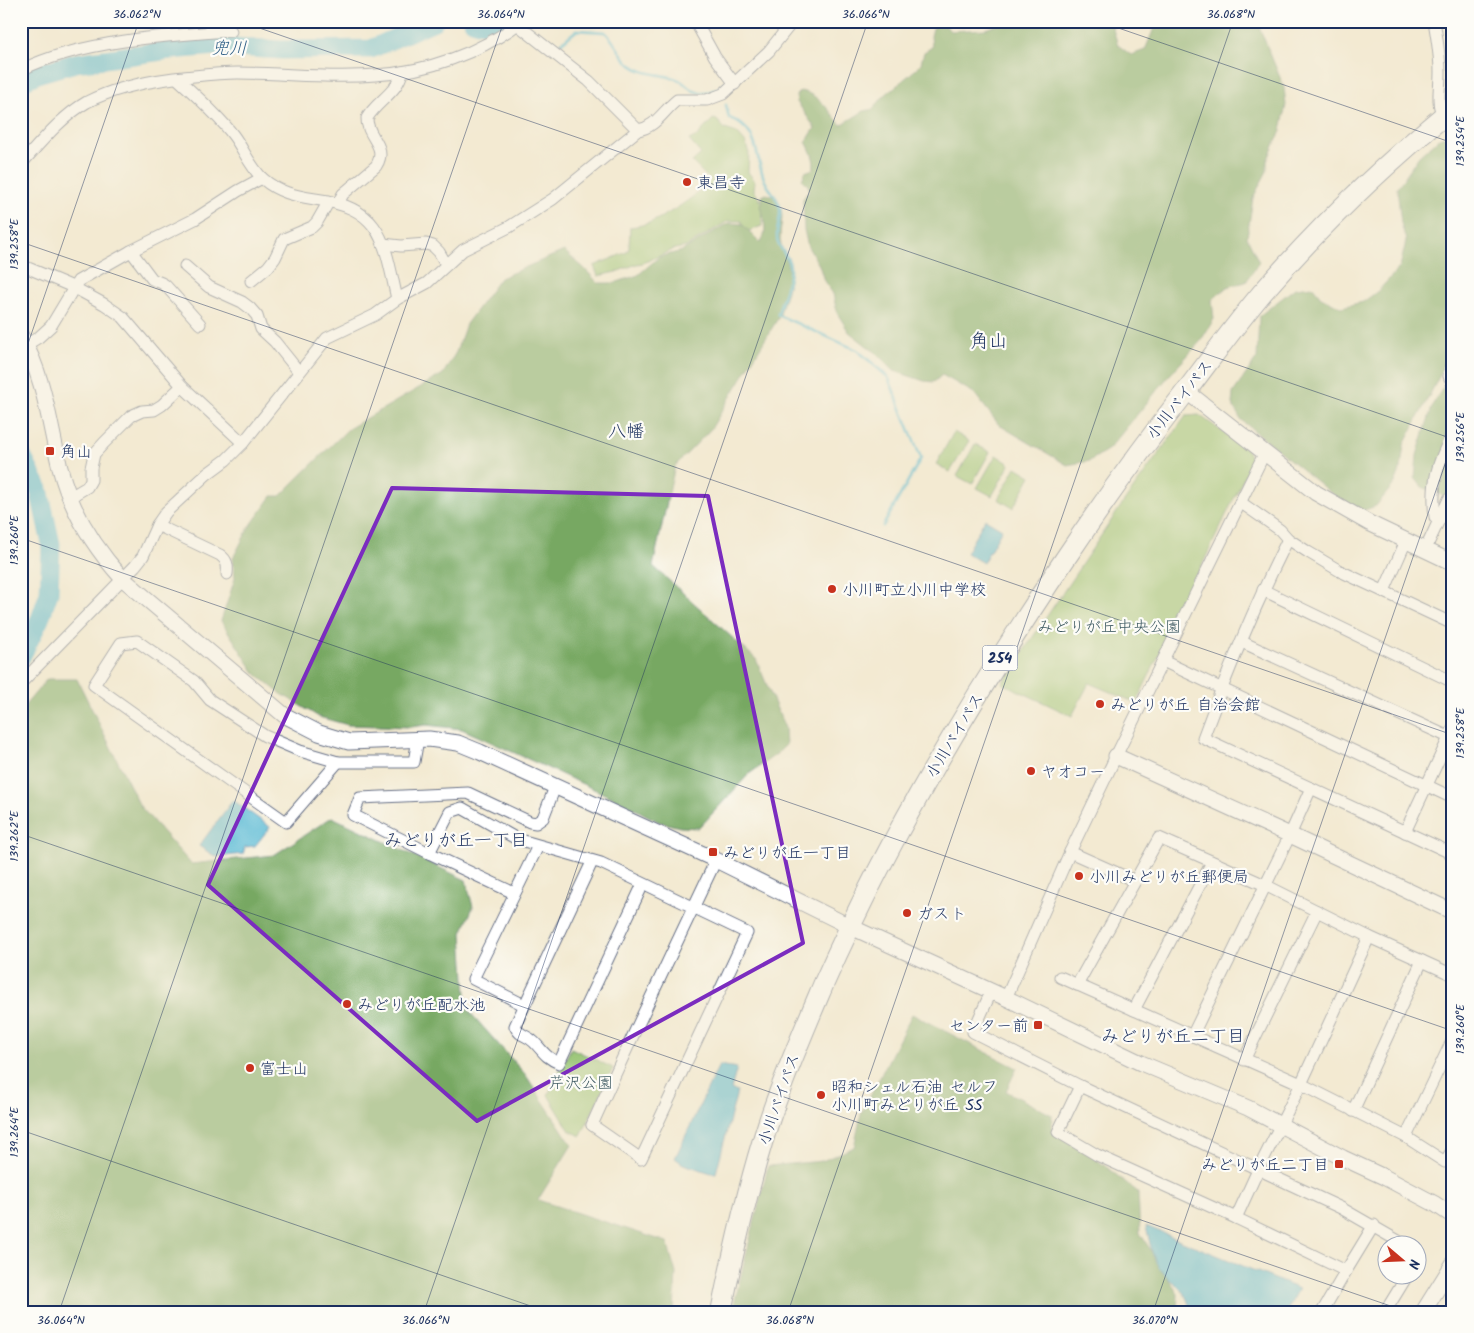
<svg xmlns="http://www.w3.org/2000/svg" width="1474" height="1333" viewBox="0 0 1474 1333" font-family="Kalam,'Klee One',sans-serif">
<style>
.green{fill:#94c270;stroke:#587867}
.forest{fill:#77a862;stroke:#496c60}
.water{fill:#54b8d3;stroke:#387498}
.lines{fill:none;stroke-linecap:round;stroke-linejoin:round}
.stream{stroke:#54b8d3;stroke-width:3}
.river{stroke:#54b8d3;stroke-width:19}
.minor-casing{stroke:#677087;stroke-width:13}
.tertiary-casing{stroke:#677087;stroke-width:17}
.trunk-casing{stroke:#677087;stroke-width:22}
.minor{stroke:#fff;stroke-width:11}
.tertiary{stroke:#fff;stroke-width:15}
.trunk{stroke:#fff;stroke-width:20}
.marked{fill:none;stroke:#7b2cbf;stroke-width:4;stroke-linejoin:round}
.ticks{fill:none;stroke:#1b2f5e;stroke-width:1;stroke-opacity:0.45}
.poi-dot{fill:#c8321e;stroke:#fdfcf7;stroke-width:2}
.labels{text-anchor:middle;stroke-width:4.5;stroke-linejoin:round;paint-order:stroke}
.shield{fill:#fdfcf7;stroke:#5f6c8c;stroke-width:1}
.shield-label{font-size:15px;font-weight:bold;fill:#1b2f5e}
.poi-label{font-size:16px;fill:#1b2f5e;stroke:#fdfcf7;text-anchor:start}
.street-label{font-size:16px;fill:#1b2f5e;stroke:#fdfcf7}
.park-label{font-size:16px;fill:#3f5b63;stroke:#fdfcf7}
.water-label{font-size:18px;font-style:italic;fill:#2f5f87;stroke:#fdfcf7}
.neighbourhood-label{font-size:18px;fill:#1b2f5e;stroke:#fdfcf7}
.quarter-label{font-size:19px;fill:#1b2f5e;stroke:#fdfcf7}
.neatline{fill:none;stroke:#1b2f5e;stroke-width:2}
.ticks-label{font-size:12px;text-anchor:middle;fill:#1b2f5e}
</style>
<rect width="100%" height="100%" fill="#fdfcf7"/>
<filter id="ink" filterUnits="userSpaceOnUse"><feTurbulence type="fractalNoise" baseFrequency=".02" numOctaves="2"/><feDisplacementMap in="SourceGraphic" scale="10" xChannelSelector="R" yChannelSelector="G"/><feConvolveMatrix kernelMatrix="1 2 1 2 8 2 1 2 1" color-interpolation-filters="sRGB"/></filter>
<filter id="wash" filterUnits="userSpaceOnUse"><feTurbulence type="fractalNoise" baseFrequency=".0096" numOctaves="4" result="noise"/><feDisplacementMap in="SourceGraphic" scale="20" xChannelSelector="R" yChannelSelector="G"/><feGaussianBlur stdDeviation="1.12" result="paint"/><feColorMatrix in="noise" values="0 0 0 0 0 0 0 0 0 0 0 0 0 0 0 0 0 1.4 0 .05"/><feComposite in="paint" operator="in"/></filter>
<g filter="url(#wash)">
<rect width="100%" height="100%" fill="#f3ead2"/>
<g class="green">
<path d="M713 119 717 120 725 129 737 133 745 142 749 153 748 172 755 181 754 190 761 202 762 226 746 232 741 221H728L686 247 675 249 643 263 637 264 616 272 598 276 594 266 627 252 629 248 630 227C637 226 643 225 649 223 666 216 701 194 710 180L692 162 701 154 689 140 697 136Z"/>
<polygon points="1199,415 1247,449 1252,461 1136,703 1089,683 1072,716 1002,683 1123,503 1186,416"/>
<polygon points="954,432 969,441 950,472 936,464"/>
<polygon points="975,444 990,452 972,484 957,476"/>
<polygon points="996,455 1010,464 992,496 977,488"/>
<polygon points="1016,467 1031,476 1013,508 998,499"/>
<polygon points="571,1048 613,1068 581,1136 570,1131 548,1095"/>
</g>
<g class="forest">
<path d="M942 21 950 31 985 29 1008 21H1108L1112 26 1118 45 1131 55 1145 50 1157 21H1253L1258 24 1284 87 1286 105 1281 131 1267 161V171L1253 198 1247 237 1259 262 1246 282 1227 287 1212 300 1214 319 1200 342 1168 377 1109 449 1090 461 1067 465 999 425 974 393 942 375 934 382 924 381 894 371 876 353 849 332 837 313 833 294 824 281 819 265 808 247 804 230 803 199 809 190 808 185 802 180 805 172 813 169C816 161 810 149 806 142L815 128 797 102 796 95 800 91C818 93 831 113 841 125L864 111 873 109 884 96 915 70 921 63 924 52 932 47 931 36 933 28Z"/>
<polygon points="1453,136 1453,349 1446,358 1441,373 1404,445 1401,468 1395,483 1376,506 1359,512 1338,499 1241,420 1232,404 1233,393 1257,358 1259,316 1295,288 1312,286 1321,297 1341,307 1363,302 1378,291 1400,267 1406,241 1401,223 1397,188 1419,156 1441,137"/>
<path d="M766 194 774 196C776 200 780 205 781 209 784 221 778 232 781 244 783 256 790 265 789 277 789 291 782 302 780 315L711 429 675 466 653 566 756 659 785 728 786 745 778 753 749 774 699 828 680 827 659 822 620 801 462 729 426 725 411 727 348 725 319 717 278 692 255 673 221 621 235 578 233 558 248 529 272 496H280L348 429 443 374 456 352 466 324 500 278 564 251 584 268 598 283H614L638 275 659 257 682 251 723 226 730 223 742 224 760 242C769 233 763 217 760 206L762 203V196Z"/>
<polygon points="1453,379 1453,493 1444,496 1422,487 1415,478 1417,455 1433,404 1442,389"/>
<polygon points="47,679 77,679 140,806 191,864 274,855 332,817 466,880 473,907 462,933 467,1009 525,1074 572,1145 538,1200 667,1242 676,1273 674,1312 21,1312 21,710"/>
<polygon points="912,1014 1017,1068 1006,1091 1052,1115 1052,1132 1095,1158 1138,1192 1140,1233 1178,1294 1177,1312 732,1312 768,1166 822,1161 854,1147 861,1114"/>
</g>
<g class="water">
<polygon points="985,519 1002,529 983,563 966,553"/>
<polygon points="233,800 270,827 255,846 245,847 243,854 216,857 199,846"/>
<polygon points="719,1065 737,1068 731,1089 737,1092 716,1173 711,1173 683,1164 675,1158"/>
<path d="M1146 1226 1299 1289 1286 1312H1190C1188 1286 1167 1283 1157 1264 1151 1253 1149 1238 1146 1226Z"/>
</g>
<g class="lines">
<g class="stream">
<path d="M554 49 577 30 605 32C615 41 621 57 631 65 645 76 664 73 679 80 687 84 689 91 698 92 709 93 719 90 727 82"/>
<path d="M726 105 729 118C761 130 754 156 765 181 770 192 777 195 780 208 782 219 774 232 778 242 782 252 791 260 790 270 789 284 781 301 778 315L857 350 888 377 921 458 883 526"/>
</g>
<g class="river">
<path d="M473 21C482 25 490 26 499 21"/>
<polyline points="21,82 40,73 75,63 170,50 218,46 282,50 371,49 434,21"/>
<polyline points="21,454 39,489 51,544 49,593 40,619 21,657"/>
</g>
</g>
</g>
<g filter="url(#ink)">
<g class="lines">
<g class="minor-casing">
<g id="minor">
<polyline points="695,21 715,57 735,84"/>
<path d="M1434 21C1437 38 1440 55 1440 72 1440 97 1433 107 1453 130"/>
<polyline points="518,25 589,81 638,130"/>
<path d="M21 70C79 41 167 35 231 31"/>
<path d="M177 78C196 96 217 114 233 135 243 148 250 167 263 179 278 192 295 196 315 199 383 208 384 241 397 299"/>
<path d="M21 164C41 142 61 117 87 102 114 88 144 82 174 78 196 76 217 73 238 73 284 73 330 79 375 75 426 72 481 53 522 21"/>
<path d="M338 203 343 194 376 166C389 146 366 137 367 118 377 101 398 92 402 72"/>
<polyline points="383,244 401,246 426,244 433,246 439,252 446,264"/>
<path d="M131 251 152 279C157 282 162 282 166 286L200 324"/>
<polyline points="21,265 73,287 104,304 123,317 182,386 243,443"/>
<polyline points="185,266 209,287 242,302 250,308 257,316 261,329 275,342 299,372"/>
<polyline points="251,281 268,267 275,258 284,239 312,227 317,222 329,201"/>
<polyline points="26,345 39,337 51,326 78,281 131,251 195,219 238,191 262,178"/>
<polyline points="1453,353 1449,376 1453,385"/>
<polyline points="70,497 87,487 91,480 91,468 94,454 104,443 131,416 142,411 154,410 162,405 182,386"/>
<polyline points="1240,502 1280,530 1288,539 1308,552 1340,571 1453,624"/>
<path d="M1440 519 1435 517C1431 483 1437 463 1453 433"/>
<path d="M157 525 220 555C227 560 228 565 227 574"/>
<path d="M1288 539C1256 603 1228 670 1203 738L1453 854"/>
<polyline points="1425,550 1449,499 1453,501"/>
<polyline points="1263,590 1453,682"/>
<polyline points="1384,591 1406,541"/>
<polygon points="137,641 194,681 210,700 265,736 300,751 338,762 286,822 94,685 121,643"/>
<polyline points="1242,642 1453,739"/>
<polyline points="1163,661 1453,798"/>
<path d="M21 683 135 566 143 556 157 525 166 512 207 474 226 460 243 443 327 338 375 315 397 299 427 283 463 250 509 227 553 199 638 130C656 127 663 111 677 100H707L723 94 769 51 793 21"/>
<polyline points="338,762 414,762 418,739"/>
<polyline points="1405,832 1453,729"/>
<polyline points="1070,852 1135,881"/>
<path d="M429 853 450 812 462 808 517 839 601 863 747 933 641 1159 592 1125C632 1036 674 948 716 860"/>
<path d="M592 862 515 1026C520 1037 526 1034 534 1042 544 1052 545 1057 559 1063L643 884"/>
<polyline points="514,893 429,853 353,815 360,798 468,793 530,822 536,823 543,818 555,787"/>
<polyline points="1060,977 1301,1084 1406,1137 1445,1162 1453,1149"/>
<polyline points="1077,985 1159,838 1265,885 1369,937 1453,975"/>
<polyline points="991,992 973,1032 1080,1086 1341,1208 1407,1246"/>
<polyline points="1006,998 1070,852 1116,756 1265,452"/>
<polyline points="524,1005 473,979 538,846"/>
<polyline points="1134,1010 1212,862"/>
<polyline points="1192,1036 1290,835 1311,788"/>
<polyline points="1244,1060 1317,911"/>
<polyline points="1080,1086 1058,1132 1097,1155 1236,1218 1346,1271 1322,1312"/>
<polyline points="1353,1111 1422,961"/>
<polyline points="1406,1137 1453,1039"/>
<polyline points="1236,1218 1258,1170 1301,1084 1369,937"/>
<polyline points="1416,1251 1420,1254 1416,1260"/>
<polyline points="1346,1271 1374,1225"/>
<polyline points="1385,1312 1407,1276"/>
</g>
</g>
<g class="tertiary-casing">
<g id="tertiary">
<path d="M21 336C45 378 49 423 60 468 71 511 93 546 122 578L284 715 319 733 349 742 429 739 458 743 480 752 716 860 849 926 1006 998 1141 1063 1248 1108 1343 1158 1384 1177 1435 1204 1453 1216"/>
<polyline points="1186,391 1316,493 1369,523 1453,563"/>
<polyline points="1116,756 1290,835 1453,912"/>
<polyline points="1423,1312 1453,1264"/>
</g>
</g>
<g class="trunk-casing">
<path id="trunk" d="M721 1312C734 1248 748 1185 768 1124 784 1076 804 1030 824 983 890 834 974 694 1065 559 1104 501 1144 445 1187 390 1212 357 1236 324 1262 293 1320 226 1385 164 1453 108"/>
</g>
<use href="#minor" class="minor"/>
<use href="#tertiary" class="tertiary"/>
<use href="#trunk" class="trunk"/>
</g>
</g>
<path d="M0 0H1474V1333H0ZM392 488 708 496 803 943 477 1121 208 885Z" fill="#f3ead2" fill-opacity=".55" fill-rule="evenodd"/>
<path class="marked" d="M392 488 708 496 803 943 477 1121 208 885Z"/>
<path class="ticks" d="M239 21 1453 439M1098 21 1453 143M21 242 1453 735M21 364 139 21M21 538 1453 1031M21 834 1408 1312M21 1130 548 1312M59 1312 504 21M424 1312 868 21M788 1312 1233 21M1153 1312 1453 441"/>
<g class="poi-dot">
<circle cx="687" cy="182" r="5"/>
<rect x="45" y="446" width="10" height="10" rx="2.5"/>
<circle cx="832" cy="589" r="5"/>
<circle cx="1100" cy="704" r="5"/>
<circle cx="1031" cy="771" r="5"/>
<rect x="708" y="847" width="10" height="10" rx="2.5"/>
<circle cx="1079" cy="876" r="5"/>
<circle cx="907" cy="913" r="5"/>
<circle cx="347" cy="1004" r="5"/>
<rect x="1033" y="1020" width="10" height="10" rx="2.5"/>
<circle cx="250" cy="1068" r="5"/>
<circle cx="821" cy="1095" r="5"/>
<rect x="1334" y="1159" width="10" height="10" rx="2.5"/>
</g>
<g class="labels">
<rect class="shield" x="982.5" y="645.5" width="35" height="25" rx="4"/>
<g class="shield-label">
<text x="1000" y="663">254</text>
</g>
<g class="poi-label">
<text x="697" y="188">東昌寺</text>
<text x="60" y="457">角山</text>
<text x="842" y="595">小川町立小川中学校</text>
<text x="1110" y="710">みどりが丘 自治会館</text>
<text x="1041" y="777">ヤオコー</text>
<text x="723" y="858">みどりが丘一丁目</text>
<text x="1089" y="882">小川みどりが丘郵便局</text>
<text x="917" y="919">ガスト</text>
<text x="357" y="1010">みどりが丘配水池</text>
<text x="1028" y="1031" text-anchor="end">センター前</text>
<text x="260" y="1074">富士山</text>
<text x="831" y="1092">昭和シェル石油 セルフ<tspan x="831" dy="18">小川町みどりが丘 SS</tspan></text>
<text x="1329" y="1170" text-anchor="end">みどりが丘二丁目</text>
</g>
<g class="street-label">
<text transform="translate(1179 399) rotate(-52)" y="6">小川バイパス</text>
<text transform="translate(954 735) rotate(-59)" y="6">小川バイパス</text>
<text transform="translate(778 1099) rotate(-71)" y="6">小川バイパス</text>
</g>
<g class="park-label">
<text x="1109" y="632">みどりが丘中央公園</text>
<text x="581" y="1088">芹沢公園</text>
</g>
<g class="water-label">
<text transform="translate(229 48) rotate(1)" y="6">兜川</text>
</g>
<g class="neighbourhood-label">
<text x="626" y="437">八幡</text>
<text x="456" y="846">みどりが丘一丁目</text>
<text x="1173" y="1042">みどりが丘二丁目</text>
</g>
<g class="quarter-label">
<text x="989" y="347">角山</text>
</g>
</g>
<rect width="1474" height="1333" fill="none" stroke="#fdfcf7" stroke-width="55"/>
<g transform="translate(1402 1260) rotate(109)"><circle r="24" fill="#fdfcf7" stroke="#a3aaba"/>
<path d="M0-4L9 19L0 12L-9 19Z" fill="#c8321e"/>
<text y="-8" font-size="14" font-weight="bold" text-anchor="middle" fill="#1b2f5e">N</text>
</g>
<rect x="28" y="28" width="1418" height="1278" class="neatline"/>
<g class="ticks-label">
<text x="137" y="18">36.062°N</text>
<text x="501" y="18">36.064°N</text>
<text x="866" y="18">36.066°N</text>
<text x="1231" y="18">36.068°N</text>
<text transform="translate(1460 141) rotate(-90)" y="4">139.254°E</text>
<text transform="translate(14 244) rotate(-90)" y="4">139.258°E</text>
<text transform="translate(1460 437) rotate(-90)" y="4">139.256°E</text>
<text transform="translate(14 540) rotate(-90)" y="4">139.260°E</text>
<text transform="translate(1460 733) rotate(-90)" y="4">139.258°E</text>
<text transform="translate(14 836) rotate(-90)" y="4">139.262°E</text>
<text transform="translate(1460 1029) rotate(-90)" y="4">139.260°E</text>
<text transform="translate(14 1132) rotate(-90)" y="4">139.264°E</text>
<text x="61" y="1324">36.064°N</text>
<text x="426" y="1324">36.066°N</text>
<text x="790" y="1324">36.068°N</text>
<text x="1155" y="1324">36.070°N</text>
</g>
</svg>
